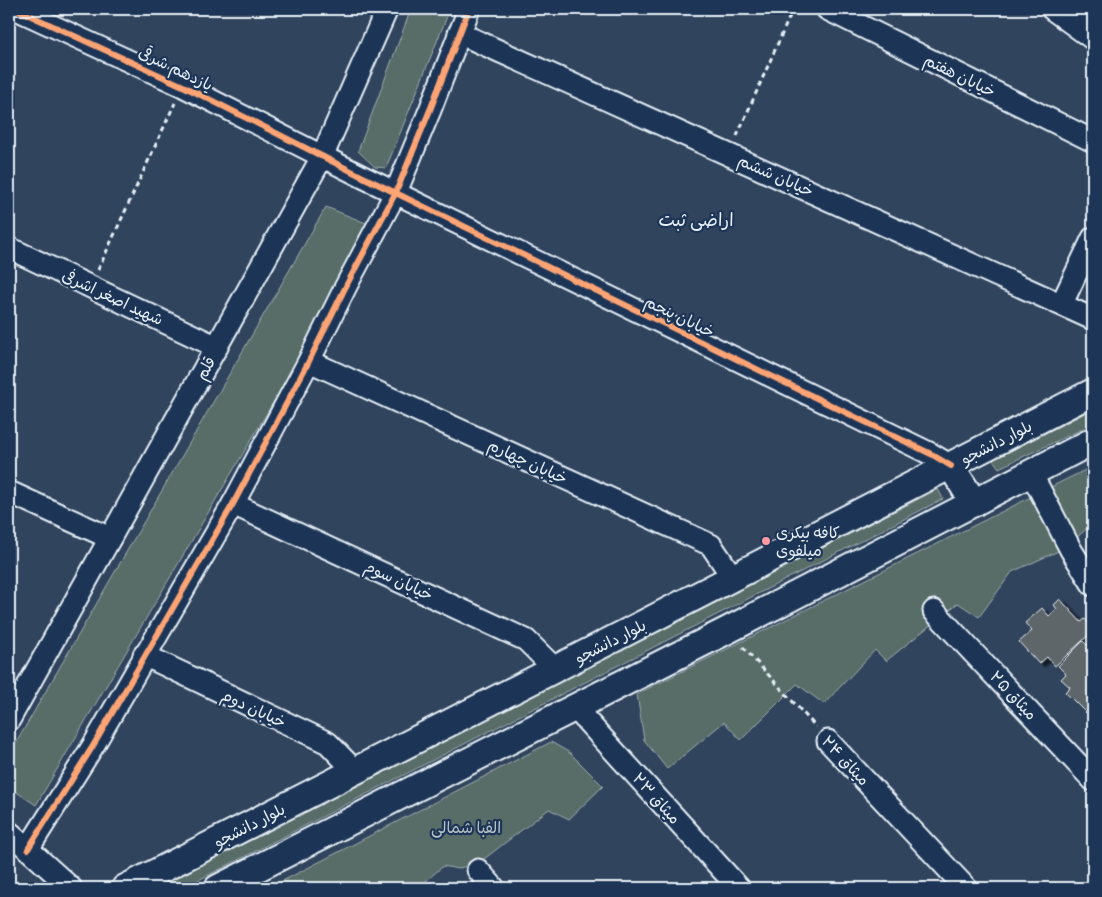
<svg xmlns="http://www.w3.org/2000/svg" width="1102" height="897" viewBox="0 0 1102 897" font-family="Pangolin,'Playpen Sans Arabic',sans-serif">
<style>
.green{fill:#586c67;stroke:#a0aeb0}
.building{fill:#5f666b;stroke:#e8f1f8;filter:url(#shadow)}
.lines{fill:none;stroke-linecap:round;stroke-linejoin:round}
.minor-casing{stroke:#e8f1f8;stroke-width:25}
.major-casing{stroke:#e8f1f8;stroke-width:30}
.path{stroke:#e8f1f8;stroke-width:3;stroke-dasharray:5 4;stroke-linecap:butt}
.minor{stroke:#1d3557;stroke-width:21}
.major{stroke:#1d3557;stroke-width:26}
.cycleway-casing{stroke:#1d3557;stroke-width:9}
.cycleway{stroke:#fda474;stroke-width:6}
.poi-dot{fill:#ff9aa2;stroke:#1d3557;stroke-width:2}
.labels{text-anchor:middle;stroke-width:4.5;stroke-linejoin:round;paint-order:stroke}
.street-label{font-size:16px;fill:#e8f1f8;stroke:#1d3557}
.poi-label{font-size:16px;fill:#e8f1f8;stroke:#1d3557;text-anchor:start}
.park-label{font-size:16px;fill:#b6c2c5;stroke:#1d3557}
.neighbourhood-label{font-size:18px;fill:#e8f1f8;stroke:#1d3557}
</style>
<defs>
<filter id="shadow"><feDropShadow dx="5.5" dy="3" stdDeviation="1" flood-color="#0009"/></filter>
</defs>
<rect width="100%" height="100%" fill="#31445d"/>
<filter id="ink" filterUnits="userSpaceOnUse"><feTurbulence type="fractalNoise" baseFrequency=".02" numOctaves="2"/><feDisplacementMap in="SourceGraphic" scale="10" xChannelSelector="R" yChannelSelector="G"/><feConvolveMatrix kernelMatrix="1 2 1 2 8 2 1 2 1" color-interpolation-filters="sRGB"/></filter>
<g filter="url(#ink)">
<g class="green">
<polygon points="411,9 450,9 386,168 375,167 358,151"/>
<polygon points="326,207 366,223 310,340 36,805 9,787 9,755"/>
<polygon points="1093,409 1093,424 999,468 993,460"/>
<polygon points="1093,466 1093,523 1065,548 1012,572 979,617 958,603 886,661 875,650 824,704 797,684 741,740 724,722 667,769 644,740 637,694"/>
<polygon points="938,489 943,499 183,888 157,888"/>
<polygon points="551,742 570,753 603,786 569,819 549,809 484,859 458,869 443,866 418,888 269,888"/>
</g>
<g class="building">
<polygon points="1060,599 1081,622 1085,619 1093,627 1093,631 1055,666 1047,657 1039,664 1019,642 1032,631 1025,623 1042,608 1049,616 1057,609 1054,605"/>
<polygon points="1092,640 1093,708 1092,707 1086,713 1065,692 1070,687 1061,679 1066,674 1058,666 1083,641 1087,645"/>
</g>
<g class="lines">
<g class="minor-casing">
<g id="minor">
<polyline points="16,9 183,86 363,177 931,454 951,466"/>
<polyline points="827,9 1093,141"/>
<polyline points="1052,9 1093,39"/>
<polyline points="1081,9 1086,13 1093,29"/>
<polyline points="459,33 1093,319"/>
<polyline points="9,248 217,347"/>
<polyline points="1062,303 1093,238"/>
<polyline points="309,361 711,545 733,578"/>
<polyline points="1031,473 1071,550 1093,585"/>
<polyline points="9,492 110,538"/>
<polyline points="233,504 526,640 555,669"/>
<polyline points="934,611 1093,780"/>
<polyline points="144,655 328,743 355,771"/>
<polyline points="575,708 739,888"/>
<polyline points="9,720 322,157 387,9"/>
<polyline points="828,741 966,888"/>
<polyline points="9,832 71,888"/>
<polyline points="28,849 93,746 233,504 309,361 346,286 396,192 430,110 469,9"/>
<polyline points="478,870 494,888"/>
</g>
</g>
<g class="major-casing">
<g id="major">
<polyline points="951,466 974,503"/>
<polyline points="125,888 555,669 1093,392"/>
<polyline points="218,888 728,630 1093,441"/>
</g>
</g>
<g class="path">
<polyline points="737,136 793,9"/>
<polyline points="98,270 175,103"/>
<polyline points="743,647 816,727"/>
</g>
<use href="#minor" class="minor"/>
<use href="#major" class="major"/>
<g class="cycleway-casing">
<g id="cycleway">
<polyline points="16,9 183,86 363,177 931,454 951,466"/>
<polyline points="28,849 93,746 233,504 309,361 346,286 396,192 430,110 469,9"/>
</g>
</g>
<use href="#cycleway" class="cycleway"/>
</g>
</g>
<circle class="poi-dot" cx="766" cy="541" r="5"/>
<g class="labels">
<g class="street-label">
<text transform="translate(176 68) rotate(26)" y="6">یازدهم شرقی</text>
<text transform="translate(960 75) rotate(26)" y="6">خیابان هفتم</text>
<text transform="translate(776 175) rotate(24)" y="6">خیابان ششم</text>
<text transform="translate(113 297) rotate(25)" y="6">شهید اصغر اشرفی</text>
<text transform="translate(680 316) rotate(26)" y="6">خیابان پنجم</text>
<text transform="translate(205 368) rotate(-61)" y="6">قلم</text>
<text transform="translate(996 442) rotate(-27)" y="6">بلوار دانشجو</text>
<text transform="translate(528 461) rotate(25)" y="6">خیابان چهارم</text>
<text transform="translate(399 580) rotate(25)" y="6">خیابان سوم</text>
<text transform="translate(610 641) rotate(-27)" y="6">بلوار دانشجو</text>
<text transform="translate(1014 695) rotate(47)" y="6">میثاق ۲۵</text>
<text transform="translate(254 708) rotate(25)" y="6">خیابان دوم</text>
<text transform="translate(846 760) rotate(47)" y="6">میثاق ۲۴</text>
<text transform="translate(657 798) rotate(48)" y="6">میثاق ۲۳</text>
<text transform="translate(249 825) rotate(-27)" y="6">بلوار دانشجو</text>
</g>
<g class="poi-label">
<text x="776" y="538">کافه بیکری<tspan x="776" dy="18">میلفوی</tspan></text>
</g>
<g class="park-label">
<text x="466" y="833">الفبا شمالی</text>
</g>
<g class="neighbourhood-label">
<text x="696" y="226">اراضی ثبت</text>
</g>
</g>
<rect width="1102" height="897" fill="none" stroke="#1d3557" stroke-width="30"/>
<rect x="15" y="15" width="1072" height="867" fill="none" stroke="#e8f1f8" stroke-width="2" filter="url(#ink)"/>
</svg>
